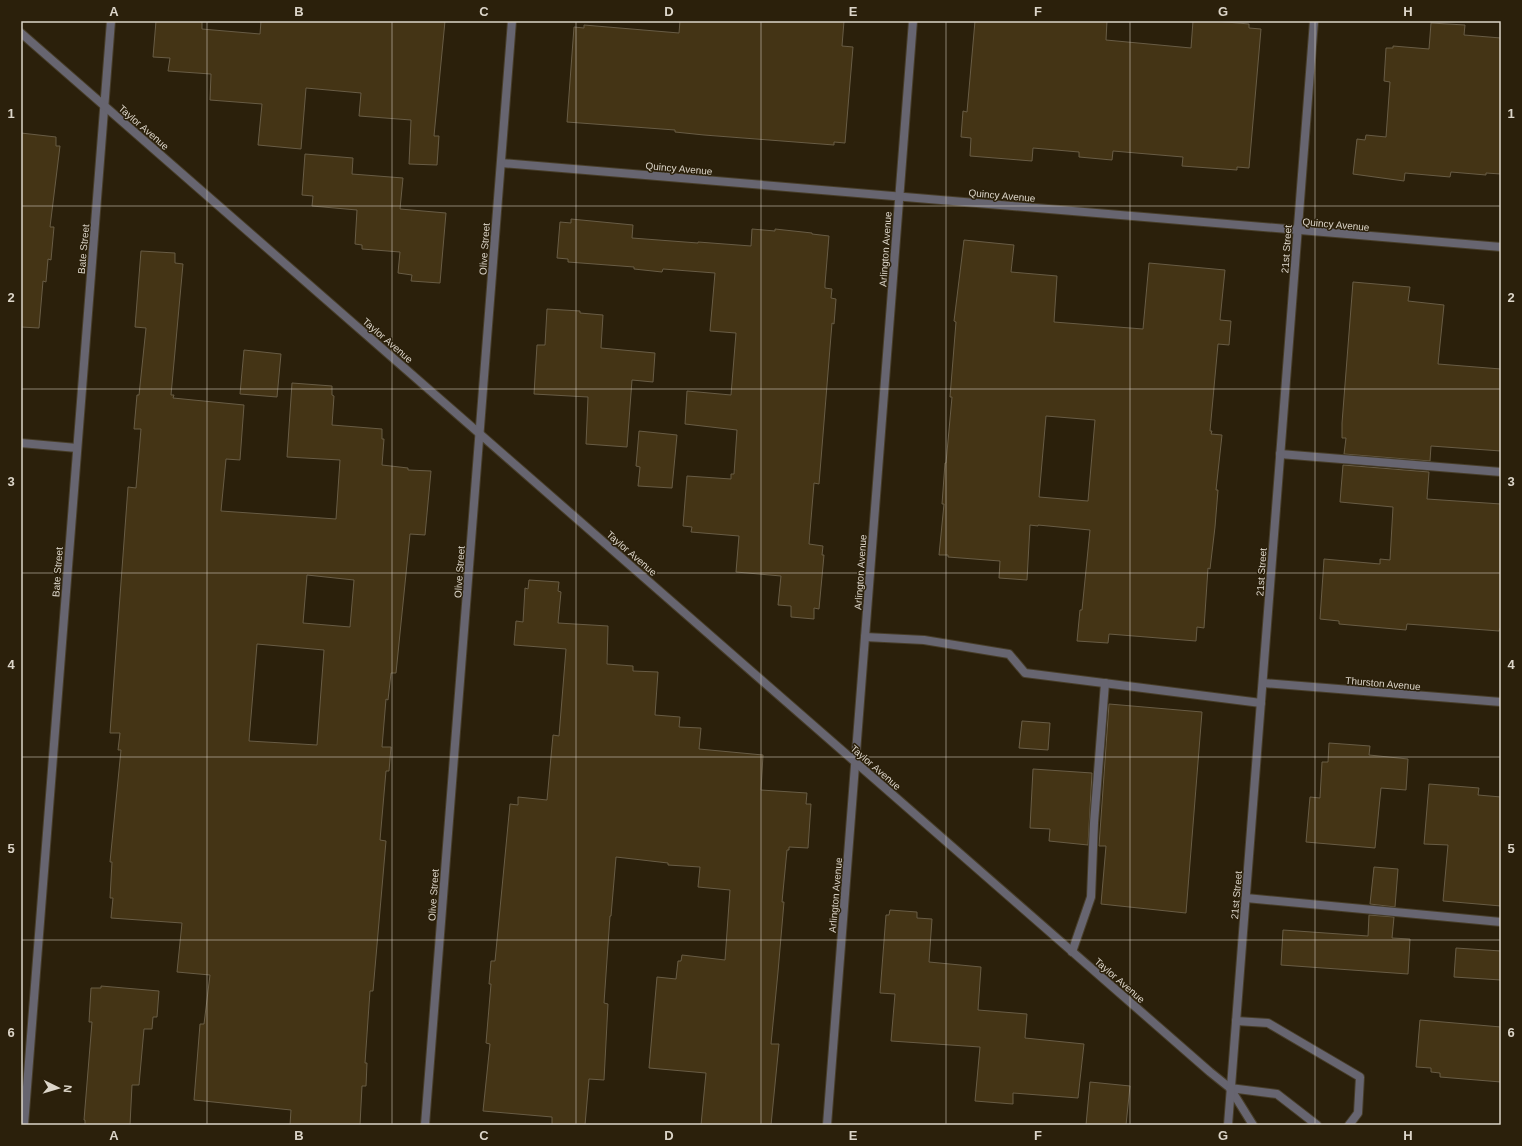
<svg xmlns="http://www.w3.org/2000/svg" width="1522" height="1146" viewBox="0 0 1522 1146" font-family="Arial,sans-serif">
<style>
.building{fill:#443415;stroke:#685c45;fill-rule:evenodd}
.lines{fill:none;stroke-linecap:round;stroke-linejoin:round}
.service-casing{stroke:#473d29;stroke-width:10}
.minor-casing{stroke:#473d29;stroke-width:10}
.tertiary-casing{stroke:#473d29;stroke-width:10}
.service{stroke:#676570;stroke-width:8}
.minor{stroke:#676570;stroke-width:8}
.tertiary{stroke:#676570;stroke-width:8}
.grid{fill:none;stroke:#dcd5c9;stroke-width:1;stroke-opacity:0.55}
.labels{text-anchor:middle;stroke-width:3;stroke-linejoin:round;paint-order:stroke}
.street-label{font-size:10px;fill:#dcd5c9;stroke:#2b200b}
.neatline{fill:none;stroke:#dcd5c9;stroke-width:1.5}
.grid-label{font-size:13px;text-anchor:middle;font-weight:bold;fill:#dcd5c9}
</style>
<rect width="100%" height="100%" fill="#2b200b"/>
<g class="building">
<polygon points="156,21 202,21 202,29 260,34 261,21 445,21 434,136 439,136 437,165 409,164 411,120 359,116 361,93 306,88 301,149 258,145 262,104 210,100 211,74 168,71 170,58 153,57"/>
<polygon points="680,21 844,21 842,46 853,47 845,143 834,142 834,145 704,135 675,132 675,130 567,122 574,27 584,28 584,25 679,33"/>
<polygon points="975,21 1107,21 1106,40 1191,48 1193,21 1215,21 1249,24 1249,28 1261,29 1249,168 1237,167 1237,170 1182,166 1183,157 1113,151 1112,160 1079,157 1079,152 1033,148 1032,161 970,156 971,138 961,137 963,111 967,112"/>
<polygon points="1431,23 1465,25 1464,35 1501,38 1501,174 1486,173 1486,175 1451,172 1450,177 1405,173 1404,181 1353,174 1357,139 1365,140 1366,135 1386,137 1390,82 1384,81 1386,48 1393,48 1393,46 1429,49"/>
<polygon points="21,133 56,137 56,146 60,146 50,227 54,227 51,260 48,259 46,282 43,281 39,328 21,327"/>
<polygon points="305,154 353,158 352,174 403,178 400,209 446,213 440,283 411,281 412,275 398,273 400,252 362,249 362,245 355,244 357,210 312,206 313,196 302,195"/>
<polygon points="571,219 633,225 632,238 698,243 698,242 751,246 752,229 775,231 775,229 812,233 812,234 829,236 825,284 825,288 832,289 831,298 836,299 834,324 832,323 819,484 814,483 809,544 823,546 822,555 824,555 819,609 814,608 814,619 791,617 791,606 778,605 781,576 736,572 739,536 691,532 692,527 683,526 687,476 731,479 731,474 734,474 737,430 685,424 687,391 731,395 736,333 710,331 715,273 663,269 662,272 634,269 634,267 568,262 568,259 557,258 560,222 571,223"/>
<path d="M964 240 1014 245 1011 272 1057 276 1054 322 1143 329 1149 263 1225 270 1220 320 1231 321 1229 345 1218 344 1210 431H1212L1211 434 1222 435 1216 490H1218L1215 527 1210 569 1208 568 1204 628 1197 627 1196 641 1109 634 1108 643 1077 641 1080 610H1082L1090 530 1038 525V526L1030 525 1027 580 999 578 1000 561 948 557V555H939L944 504H942L945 463H946L952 397H950L956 322 954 321ZM1046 416 1095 420 1088 501 1039 497Z"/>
<path d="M141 251 175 253V263L183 264 171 395H174L173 398 244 405 240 460 226 459 221 511 336 519 340 460 287 457 292 383 332 386V395L334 396 332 425 382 429V439H384L382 465 408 468V470L431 471 425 535 410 534 396 673H391L388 700 386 699 382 747H391L389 771H386L380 840 386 841 373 991H370L365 1063H367L366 1086H362L360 1125H290L291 1110 194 1100 200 1024H204L210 975 177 972 182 923 111 918 113 898H110L112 862H110L121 750H118L120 733H110L128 487 136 488 141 429H134L137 395H139L146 328 135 327ZM307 575 354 580 350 627 303 623ZM257 644 324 650 317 745 249 741Z"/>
<polygon points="1353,282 1410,287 1408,301 1444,305 1438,364 1501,369 1501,451 1431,446 1430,461 1344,454 1346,438 1342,438 1342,423"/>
<polygon points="547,309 580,311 580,313 603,315 601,348 655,353 653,382 632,380 627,447 586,444 588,397 534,394 537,345 545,345"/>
<polygon points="244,350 281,354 277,397 240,394"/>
<polygon points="639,431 677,435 672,488 638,486 640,467 636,466"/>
<polygon points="1343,465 1429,472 1427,499 1501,504 1501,628 1500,628 1499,631 1407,624 1406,630 1339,624 1339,621 1320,619 1324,559 1380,564 1380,559 1390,560 1393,507 1340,502"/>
<polygon points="529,580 559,582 558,591 561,592 558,623 608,626 607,664 633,666 633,671 658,672 655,715 680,717 679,727 701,728 699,749 763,755 761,790 807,793 806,804 811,804 808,848 789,847 789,850 787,850 782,902 784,902 778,972 771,1044 779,1044 771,1125 701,1125 706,1073 649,1068 657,977 676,979 678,961 681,961 682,955 725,960 730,890 698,887 700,867 668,865 668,863 616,857 611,916 610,916 604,1003 608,1004 604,1080 589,1079 585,1125 552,1125 552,1117 483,1111 490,1044 486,1043 491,984 489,984 491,961 495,961 510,804 518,805 518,797 547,800 553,735 559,736 566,649 514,645 516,621 523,622 525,588 528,589"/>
<polygon points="1109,704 1202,712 1186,913 1101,904 1106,846 1099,846"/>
<polygon points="1022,721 1050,723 1048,750 1019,748"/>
<polygon points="1329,743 1370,746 1369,755 1408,759 1406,790 1381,788 1375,848 1306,842 1310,797 1320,798 1322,762 1328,762"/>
<polygon points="1033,769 1092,773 1088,845 1049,841 1050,829 1030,828"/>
<polygon points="1429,784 1479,788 1478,795 1501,797 1501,906 1443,901 1448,845 1424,844"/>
<polygon points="1374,867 1398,869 1395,907 1370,904"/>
<polygon points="890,910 917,912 917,918 932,919 929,962 981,967 978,1010 1027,1014 1025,1038 1084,1044 1078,1098 1013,1093 1013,1104 975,1101 980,1047 891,1041 895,994 880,993 886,915 889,915"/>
<polygon points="1369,915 1394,917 1392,938 1410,939 1408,974 1281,965 1283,930 1368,936"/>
<polygon points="1456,948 1501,951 1501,980 1454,977"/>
<polygon points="101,986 159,991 157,1017 153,1017 152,1029 144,1029 139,1085 132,1085 130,1125 85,1125 85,1120 84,1120 92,1022 89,1022 91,988 101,988"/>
<polygon points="1420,1020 1501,1027 1501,1082 1440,1077 1440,1073 1431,1072 1431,1068 1416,1067"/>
<polygon points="1090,1082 1130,1086 1126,1125 1086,1125"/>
</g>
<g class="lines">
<g class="service-casing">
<g id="service">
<polyline points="1280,454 1501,472"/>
<polyline points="865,637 924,640 1009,654 1025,673 1261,703"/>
<polyline points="1246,898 1501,922"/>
<polyline points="1072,952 1091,897 1094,823 1105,683"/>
<polyline points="1236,1021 1268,1023 1360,1077 1358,1113 1349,1125"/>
</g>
</g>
<g class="minor-casing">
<g id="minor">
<polyline points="501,163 1501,247"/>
<polyline points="21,443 77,448"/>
<polyline points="1263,683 1501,702"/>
<polyline points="24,1125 111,21"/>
<polyline points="425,1125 512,21"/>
<polyline points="827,1125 913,21"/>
</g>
</g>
<g class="tertiary-casing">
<g id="tertiary">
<polyline points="21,33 1210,1072 1230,1088 1253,1125"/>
<polyline points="1230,1088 1277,1094 1317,1125"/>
<polyline points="1228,1125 1314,21"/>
</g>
</g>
<use href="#service" class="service"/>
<use href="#minor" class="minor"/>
<use href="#tertiary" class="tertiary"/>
</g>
<path class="grid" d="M207 21V1125M392 21V1125M576 21V1125M761 21V1125M946 21V1125M1130 21V1125M1315 21V1125M21 206H1501M21 389H1501M21 573H1501M21 757H1501M21 940H1501"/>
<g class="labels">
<g class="street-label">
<text transform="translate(144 127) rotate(41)" y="4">Taylor Avenue</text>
<text transform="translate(679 168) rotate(5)" y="4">Quincy Avenue</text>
<text transform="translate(1002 195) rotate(5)" y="4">Quincy Avenue</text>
<text transform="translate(1336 224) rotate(5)" y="4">Quincy Avenue</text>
<text transform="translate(83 249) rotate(-85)" y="4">Bate Street</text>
<text transform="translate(484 249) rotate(-86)" y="4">Olive Street</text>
<text transform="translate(885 249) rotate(-86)" y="4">Arlington Avenue</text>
<text transform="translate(1286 249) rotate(-86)" y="4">21st Street</text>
<text transform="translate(388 340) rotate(41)" y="4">Taylor Avenue</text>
<text transform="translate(632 553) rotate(41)" y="4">Taylor Avenue</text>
<text transform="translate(57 572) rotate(-86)" y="4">Bate Street</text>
<text transform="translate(459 572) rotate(-86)" y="4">Olive Street</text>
<text transform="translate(860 572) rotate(-86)" y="4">Arlington Avenue</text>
<text transform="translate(1261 572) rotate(-86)" y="4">21st Street</text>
<text transform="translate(1383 683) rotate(5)" y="4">Thurston Avenue</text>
<text transform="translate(876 767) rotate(41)" y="4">Taylor Avenue</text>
<text transform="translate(433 895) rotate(-86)" y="4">Olive Street</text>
<text transform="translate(835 895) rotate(-85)" y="4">Arlington Avenue</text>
<text transform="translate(1236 895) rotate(-85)" y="4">21st Street</text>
<text transform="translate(1120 980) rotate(41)" y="4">Taylor Avenue</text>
</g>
</g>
<rect width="1522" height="1146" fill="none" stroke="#2b200b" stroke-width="44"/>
<g transform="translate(58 1088) rotate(95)" stroke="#2b200b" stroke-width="3" paint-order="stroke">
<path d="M0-3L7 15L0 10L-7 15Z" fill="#dcd5c9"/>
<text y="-6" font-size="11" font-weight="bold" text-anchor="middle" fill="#dcd5c9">N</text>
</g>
<rect x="22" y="22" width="1478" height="1102" class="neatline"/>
<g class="grid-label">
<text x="114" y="16">A</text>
<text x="299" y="16">B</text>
<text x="484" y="16">C</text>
<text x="669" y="16">D</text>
<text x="853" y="16">E</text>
<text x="1038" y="16">F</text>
<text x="1223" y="16">G</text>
<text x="1408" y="16">H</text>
<text x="11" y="118">1</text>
<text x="1511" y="118">1</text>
<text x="11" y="302">2</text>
<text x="1511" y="302">2</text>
<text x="11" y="486">3</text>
<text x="1511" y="486">3</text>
<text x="11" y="669">4</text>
<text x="1511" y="669">4</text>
<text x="11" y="853">5</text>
<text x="1511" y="853">5</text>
<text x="11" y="1037">6</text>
<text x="1511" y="1037">6</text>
<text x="114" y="1140">A</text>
<text x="299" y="1140">B</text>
<text x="484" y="1140">C</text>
<text x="669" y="1140">D</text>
<text x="853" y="1140">E</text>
<text x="1038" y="1140">F</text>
<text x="1223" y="1140">G</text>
<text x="1408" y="1140">H</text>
</g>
</svg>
